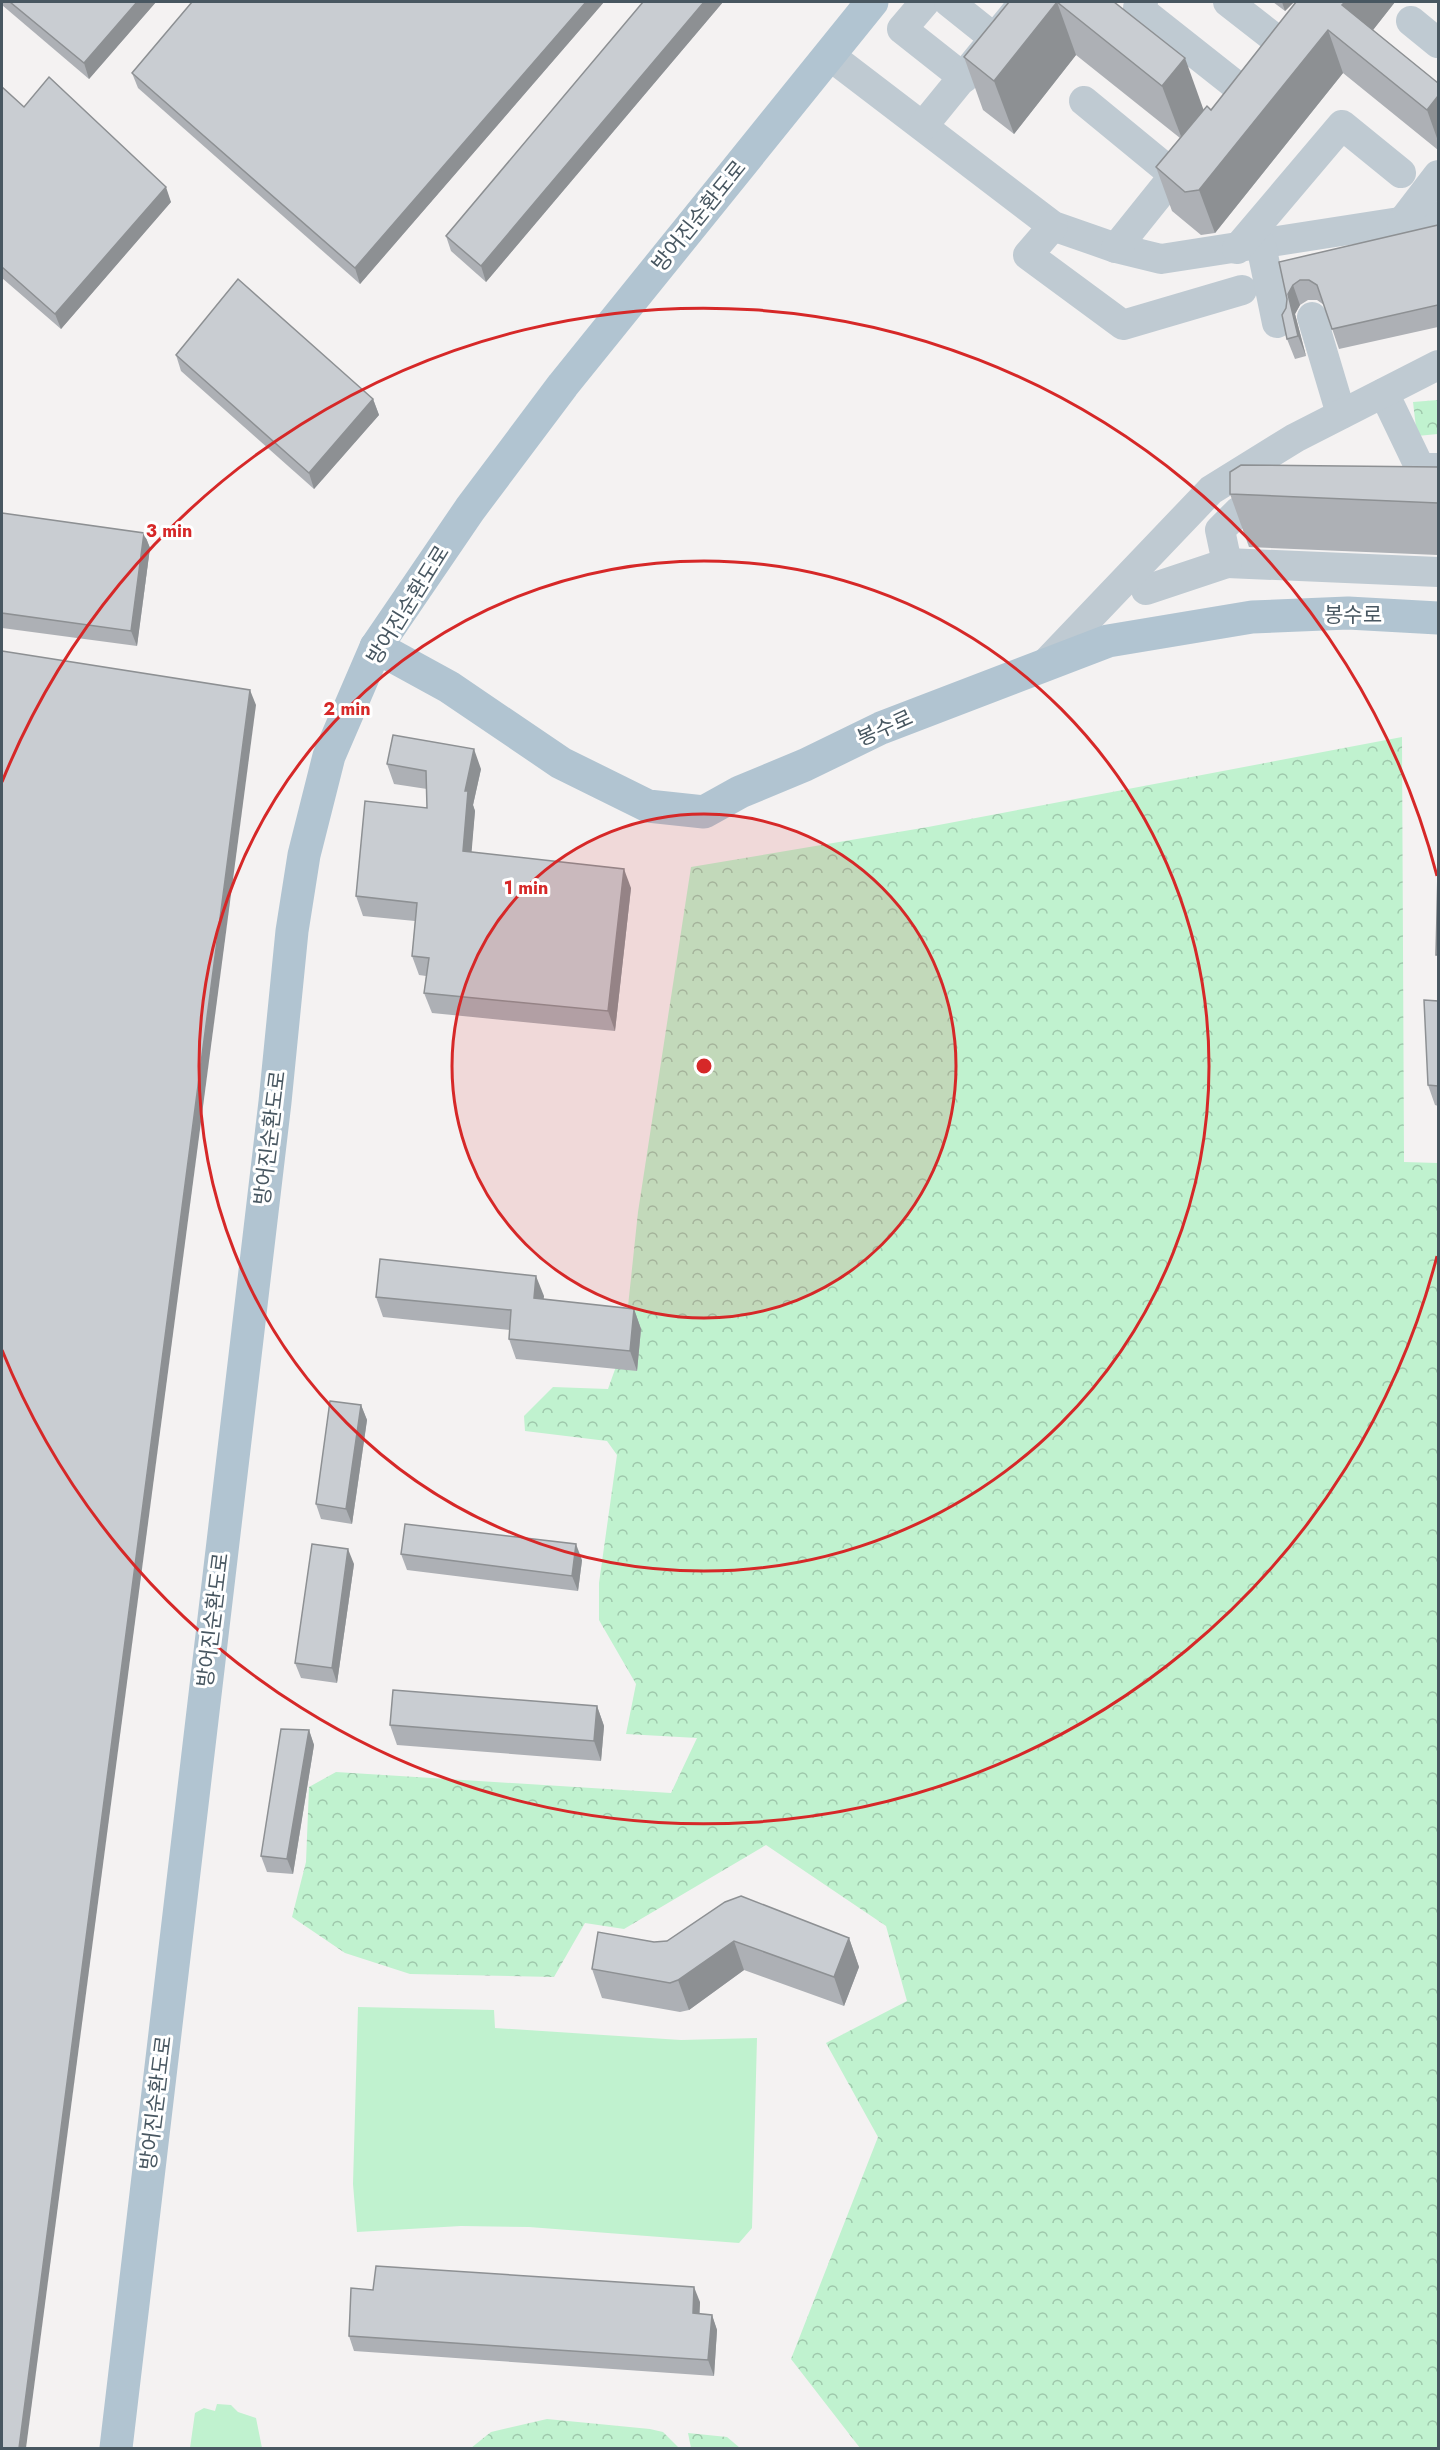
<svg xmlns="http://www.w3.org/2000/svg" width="1440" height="2450" viewBox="0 0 1440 2450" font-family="Jost,'Noto Sans KR',sans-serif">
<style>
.forest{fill:url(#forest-crowns)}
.pitch{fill:#c0f2cf}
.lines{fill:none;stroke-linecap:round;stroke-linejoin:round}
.minor{stroke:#bfcad2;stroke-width:30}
.major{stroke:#b1c4d1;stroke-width:33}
.wall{fill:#adb0b5}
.shaded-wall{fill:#8d9093}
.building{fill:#c9cdd2;stroke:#8d9093;stroke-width:1.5}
.ring{fill:none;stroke:#d62828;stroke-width:3}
.labels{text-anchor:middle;stroke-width:6;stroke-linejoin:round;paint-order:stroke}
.street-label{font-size:21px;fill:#485761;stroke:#fff}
.centre{fill:#d62828;stroke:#fff;stroke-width:3}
.ring-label{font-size:18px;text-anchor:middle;font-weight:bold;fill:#d62828;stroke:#fff;stroke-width:6;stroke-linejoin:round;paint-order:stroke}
</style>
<defs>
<pattern id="forest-crowns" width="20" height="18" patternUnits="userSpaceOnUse" patternTransform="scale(1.5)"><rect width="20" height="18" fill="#c0f2cf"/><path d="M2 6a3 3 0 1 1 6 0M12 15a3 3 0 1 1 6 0" fill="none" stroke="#9ec7ab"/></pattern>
</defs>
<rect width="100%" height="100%" fill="#f4f2f2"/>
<g class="forest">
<polygon points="1438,400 1438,434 1417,436 1413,402"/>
<polygon points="1402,737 1404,1162 1438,1163 1438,2448 860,2448 791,2359 878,2137 826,2043 907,2001 886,1926 766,1845 624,1929 585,1923 554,1977 410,1974 345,1953 292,1917 306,1862 309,1787 336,1772 671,1793 697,1738 626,1734 636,1684 599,1620 599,1583 617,1455 607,1441 525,1431 524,1416 553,1387 608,1389 624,1344 638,1212 691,867 928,827"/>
<polygon points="547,2419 650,2429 663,2432 679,2448 471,2448 491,2432"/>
<polygon points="688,2433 727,2437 740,2448 691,2448"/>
</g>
<g class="pitch">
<polygon points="358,2007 494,2010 495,2028 681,2040 757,2038 752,2228 739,2243 529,2227 461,2226 357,2232 353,2184"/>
<polygon points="217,2404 231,2405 238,2412 256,2418 262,2448 190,2448 195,2413 204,2408 215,2411"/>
</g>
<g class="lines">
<g class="minor">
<polyline points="925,2 902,29 964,78"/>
<polyline points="949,2 994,38"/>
<polyline points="1143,2 1138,8 1243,91"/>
<polyline points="1228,2 1282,44"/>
<polyline points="1411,21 1438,43"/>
<polyline points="829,55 1053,226 1116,248 1161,259 1438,216"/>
<polyline points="1084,101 1174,175"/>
<polyline points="923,126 1024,2"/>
<polyline points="1402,222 1438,175"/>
<polyline points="1053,226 1028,255 1123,325 1242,290"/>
<polyline points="1261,245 1277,323"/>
<polyline points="1116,248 1189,157"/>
<polyline points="1237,249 1342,125 1401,173"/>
<polyline points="1312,317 1341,414"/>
<polyline points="1384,393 1420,468 1438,468"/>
<polyline points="1227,563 1438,572"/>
<polyline points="1146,590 1227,563 1220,530 1238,512 1271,491"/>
<polyline points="1044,665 1211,490 1295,438 1438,365"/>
</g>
<g class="major">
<polyline points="376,647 449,687 561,763 648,806 704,812 740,792 805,765 881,728 1108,641 1252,617 1348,613 1438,618"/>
<polyline points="116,2448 275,1102 292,931 304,855 329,756 376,647 470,509 563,385 872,2"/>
</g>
</g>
<g class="wall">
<polygon points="2,2 156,2 89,79 2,5"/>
<polygon points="192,2 604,2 360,284 138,88 132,73"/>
<polygon points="643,2 723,2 486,282 451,251 446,236"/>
<polygon points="1009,2 1114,2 1204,110 1211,110 1296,2 1395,2 1373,30 1438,83 1438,150 1343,73 1215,233 1201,235 1172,211 1156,167 1180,138 1076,55 1014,134 983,110 964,57"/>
<polygon points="1273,2 1294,2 1285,11"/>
<polygon points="2,87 24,107 171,202 61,329 2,278"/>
<polygon points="1438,225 1438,327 1339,349 1324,305 1317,300 1308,300 1300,305 1295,314 1306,356 1295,359 1287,339 1287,299 1279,262"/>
<polygon points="176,355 373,399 379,415 314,489 181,371"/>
<polygon points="1438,467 1438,555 1249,547 1230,494"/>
<polygon points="2,513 144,533 150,548 137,646 2,628"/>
<polygon points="387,764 481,769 473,805 475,811 471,852 631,888 615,1031 432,1013 424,993 426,976 419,975 412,956 415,921 363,916 356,896 427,808 427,789 394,784"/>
<polygon points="1438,1001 1438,1106 1435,1105 1428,1085"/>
<polygon points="544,1296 543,1299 634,1309 641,1329 637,1371 516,1359 509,1339 510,1330 383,1317 376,1297"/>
<polygon points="361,1405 367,1420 352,1524 321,1519 316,1504"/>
<polygon points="401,1554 582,1560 578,1591 407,1570"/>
<polygon points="354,1564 337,1683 301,1678 295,1663"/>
<polygon points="597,1706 604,1726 601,1761 397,1745 390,1725"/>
<polygon points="309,1730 314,1745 293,1874 267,1872 261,1856"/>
<polygon points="849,1938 859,1967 844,2006 744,1970 689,2010 680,2012 602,1998 592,1969 654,1942"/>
<polygon points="700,2302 699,2314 712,2315 717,2330 714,2376 354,2351 349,2336"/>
</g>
<g class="shaded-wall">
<polygon points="137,2 156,2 89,79 84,63"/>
<polygon points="586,2 604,2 360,284 355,268"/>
<polygon points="704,2 723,2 486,282 481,266"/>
<polygon points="1057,2 1076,55 1014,134 994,81"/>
<polygon points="1282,2 1294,2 1285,11"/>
<polygon points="1345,2 1395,2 1358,49 1342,5"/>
<polygon points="1328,30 1343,73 1215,233 1199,190"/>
<polygon points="1185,58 1204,111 1182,139 1162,86"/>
<polygon points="1438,96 1438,141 1427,110"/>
<polygon points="166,187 171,202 61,329 55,314"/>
<polygon points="1293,285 1300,305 1295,314 1306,356 1298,336 1288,294"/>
<polygon points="373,399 379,415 314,489 309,473"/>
<polygon points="144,533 150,548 137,646 131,631"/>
<polygon points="250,690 256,705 26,2448 19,2448"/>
<polygon points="474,749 481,769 473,805 475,811 470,871 463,851 465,791"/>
<polygon points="624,869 631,888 615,1031 608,1011"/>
<polygon points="536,1276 544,1296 541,1319 534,1298"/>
<polygon points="634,1309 641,1329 637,1371 630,1351"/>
<polygon points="361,1405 367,1420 352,1524 346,1509"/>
<polygon points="576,1544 582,1560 578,1591 572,1576"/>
<polygon points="348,1549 354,1564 337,1683 332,1668"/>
<polygon points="597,1706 604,1726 601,1761 594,1741"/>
<polygon points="309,1730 314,1745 293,1874 287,1859"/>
<polygon points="849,1938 859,1967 844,2006 834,1977"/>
<polygon points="734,1941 744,1970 689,2010 678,1980"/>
<polygon points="694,2287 700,2302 699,2328 693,2313"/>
<polygon points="712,2315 717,2330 714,2376 708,2360"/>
</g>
<g class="building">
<polygon points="10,2 137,2 84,63"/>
<polygon points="192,2 586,2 355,268 132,73"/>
<polygon points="643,2 704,2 481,266 446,236"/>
<polygon points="1009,2 1114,2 1185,58 1162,86 1057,2 994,81 964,57"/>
<polygon points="1296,2 1345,2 1342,5 1438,83 1438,96 1427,110 1328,30 1199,190 1185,192 1156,167 1207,106 1211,110"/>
<polygon points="49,77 166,187 55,314 2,267 2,87 24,107"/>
<polygon points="1438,225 1438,305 1332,329 1317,285 1309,280 1300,280 1293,285 1288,294 1298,336 1287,339 1282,315 1286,308 1287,299 1279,262"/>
<polygon points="238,279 373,399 309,473 176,355"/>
<polygon points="1241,465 1438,467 1438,503 1230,494 1230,472"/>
<polygon points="2,513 144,533 131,631 2,613"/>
<polygon points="2,651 250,690 19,2448 2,2448"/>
<polygon points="393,735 474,749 465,791 468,791 463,851 624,869 608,1011 424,993 429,958 412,956 417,903 356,896 365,801 427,808 426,771 387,764"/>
<polygon points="1438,871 1438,955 1436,955"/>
<polygon points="1424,1000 1438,1001 1438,1086 1428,1085"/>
<polygon points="380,1259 536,1276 534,1298 634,1309 630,1351 509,1339 511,1310 376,1297"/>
<polygon points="330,1401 361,1405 346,1509 316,1504"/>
<polygon points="405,1524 576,1544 572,1576 401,1554"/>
<polygon points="312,1544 348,1549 332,1668 295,1663"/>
<polygon points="393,1690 597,1706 594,1741 390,1725"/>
<polygon points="281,1729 309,1730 287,1859 261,1856"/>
<polygon points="741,1896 849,1938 834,1977 734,1941 678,1980 670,1983 592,1969 598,1932 654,1942 667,1941 725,1902"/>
<polygon points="376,2266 694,2287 693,2313 712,2315 708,2360 349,2336 351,2288 373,2290"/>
</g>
<circle cx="704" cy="1066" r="252" fill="#d62828" fill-opacity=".12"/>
<g class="ring">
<circle cx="704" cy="1066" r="252"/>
<circle cx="704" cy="1066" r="505"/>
<path d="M1437 1256A757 757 0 0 1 2 1350M2 782A757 757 0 0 1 1437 876"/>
</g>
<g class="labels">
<g class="street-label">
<text transform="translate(699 216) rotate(-51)" y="7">방어진순환도로</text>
<text transform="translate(408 605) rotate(-58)" y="7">방어진순환도로</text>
<text x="1353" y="622">봉수로</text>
<text transform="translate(885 728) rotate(-24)" y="7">봉수로</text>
<text transform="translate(270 1138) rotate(-83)" y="7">방어진순환도로</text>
<text transform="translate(213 1620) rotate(-83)" y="7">방어진순환도로</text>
<text transform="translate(156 2103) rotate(-83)" y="7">방어진순환도로</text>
</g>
</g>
<circle cx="704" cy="1066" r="9" class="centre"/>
<g class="ring-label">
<text x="169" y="537">3 min</text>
<text x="347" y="715">2 min</text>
<text x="526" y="894">1 min</text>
</g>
<rect width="1440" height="2450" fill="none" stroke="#485761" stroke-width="6"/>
</svg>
